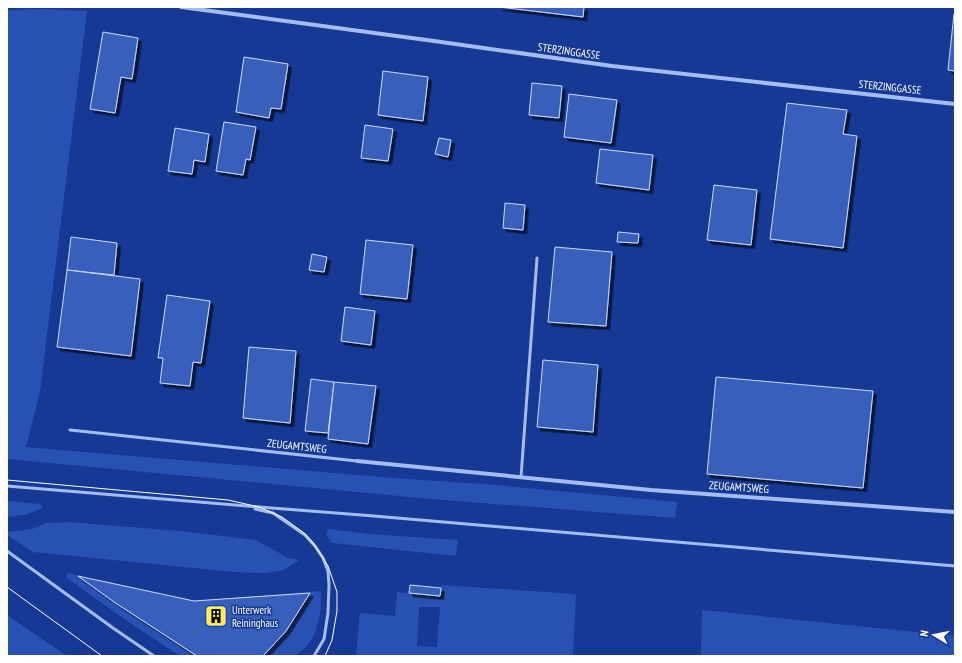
<svg xmlns="http://www.w3.org/2000/svg" width="962" height="663" viewBox="0 0 962 663" font-family="'PT Sans Narrow',sans-serif">
<style>
.green{fill:#2851b4;fill-rule:evenodd}
.building{fill:#395fbc;stroke:#cddbfc;filter:url(#shadow)}
.lines{fill:none;stroke-linecap:round;stroke-linejoin:round}
.lane{stroke:#a6bcf1;stroke-width:3}
.street{stroke:#a6bcf1;stroke-width:4}
.tram{stroke:#fff;stroke-width:1}
.labels{text-anchor:middle;stroke-width:3;stroke-linejoin:round;paint-order:stroke}
.street-label{font-size:11px;fill:#fff;stroke:#153995}
.poi-label{font-size:11px;fill:#fff;stroke:#153995;text-anchor:start}
</style>
<defs>
<filter id="shadow"><feDropShadow dx="3.5" dy="3.5" stdDeviation="0" flood-color="#0009"/></filter>
</defs>
<rect width="100%" height="100%" fill="#153995"/>
<g class="green">
<polygon points="47,9 87,11 40,392 26,447 393,478 496,485 677,502 675,518 430,499 7,459 7,10"/>
<polygon points="7,501 40,504 43,508 25,515 7,517"/>
<polygon points="70,522 180,531 256,540 288,558 299,560 284,570 266,573 234,572 33,552 7,535 7,532 32,529 47,523"/>
<polygon points="328,529 369,534 458,540 456,556 332,543 326,535"/>
<path d="M67 573 194 601 321 591C322 608 319 632 307 646 304 649 299 653 295 656H180L127 621 67 578Z"/>
<path d="M441 585 576 594 573 656H356L360 613 395 616 397 592 440 596ZM419 607H440L437 647 417 646Z"/>
<polygon points="702,610 955,636 955,656 701,656"/>
<polygon points="7,615 67,656 7,656"/>
</g>
<g class="building">
<polygon points="499,7 584,7 583,17"/>
<polygon points="954,14 955,14 955,71 948,70"/>
<polygon points="103,32 138,38 132,79 121,77 115,113 90,109"/>
<polygon points="244,57 288,64 281,109 271,108 269,118 236,112"/>
<polygon points="383,71 428,77 423,121 378,115"/>
<polygon points="532,83 562,86 559,118 529,115"/>
<polygon points="569,94 617,100 611,143 564,137"/>
<polygon points="787,103 847,110 843,134 857,136 843,248 770,239"/>
<polygon points="224,122 256,127 250,160 246,159 243,175 216,171"/>
<polygon points="365,125 393,129 388,161 361,158"/>
<polygon points="175,128 209,134 205,162 194,160 192,174 168,171"/>
<polygon points="439,138 451,140 448,157 435,154"/>
<polygon points="600,149 653,155 649,190 596,183"/>
<polygon points="714,185 757,190 751,245 707,240"/>
<polygon points="505,203 525,205 523,230 503,228"/>
<polygon points="618,232 639,234 638,243 617,242"/>
<polygon points="71,237 117,243 114,275 67,270"/>
<polygon points="366,240 413,245 407,299 360,294"/>
<polygon points="555,247 612,252 606,326 548,322"/>
<polygon points="312,254 327,257 324,272 309,270"/>
<polygon points="67,270 140,279 131,356 57,347"/>
<polygon points="167,295 210,301 201,363 193,362 190,386 160,383 163,358 158,358"/>
<polygon points="345,307 375,311 371,345 341,341"/>
<polygon points="249,347 296,351 290,423 243,418"/>
<polygon points="543,360 598,365 593,432 537,427"/>
<polygon points="716,377 873,391 863,488 707,474"/>
<polygon points="311,379 334,382 328,433 305,431"/>
<polygon points="334,382 376,386 368,444 328,439"/>
<polygon points="78,576 194,601 310,593 286,631 263,656 197,656 114,602"/>
<polygon points="410,585 441,588 440,596 409,593"/>
</g>
<g class="lines">
<g class="lane">
<polyline points="70,430 357,461"/>
<polyline points="521,477 537,258"/>
<polyline points="7,486 259,507 374,516 955,566"/>
<polyline points="255,509 273,513 305,535 315,546 323,558 328,571 329,585 328,613 324,639 314,656"/>
<polyline points="7,551 113,628 154,656"/>
</g>
<g class="street">
<polyline points="181,7 434,41 612,66 955,104"/>
<polyline points="357,461 651,490 955,512"/>
</g>
<g class="tram">
<polyline points="7,480 228,500 259,507 282,517 304,533 313,543 321,555 328,566 337,592 337,611 332,640 325,656"/>
<polyline points="7,587 102,656"/>
</g>
</g>
<defs>
<g id="building-square" transform="scale(1.15)"><rect x="-9" y="-9" width="18" height="18" rx="4" fill="#ffeb66" stroke="#153995"/><path d="M-4-6H4V6H1V3H-1V6H-4ZM-2.5-4.3h1.7v1.8h-1.7ZM.8-4.3h1.7v1.8H.8ZM-2.5-1h1.7V.8h-1.7ZM.8-1h1.7V.8H.8Z" fill="#111"/></g>
</defs>
<g fill-rule="evenodd">
<use href="#building-square" x="216" y="616"/>
</g>
<g class="labels">
<g class="street-label">
<text transform="translate(569 51) rotate(8)" y="4">STERZINGGASSE</text>
<text transform="translate(890 87) rotate(6)" y="4">STERZINGGASSE</text>
<text transform="translate(297 446) rotate(6)" y="4">ZEUGAMTSWEG</text>
<text transform="translate(739 487) rotate(4)" y="4">ZEUGAMTSWEG</text>
</g>
<g class="poi-label">
<text x="232" y="614">Unterwerk<tspan x="232" dy="13">Reininghaus</tspan></text>
</g>
</g>
<rect width="962" height="663" fill="none" stroke="#ffffff" stroke-width="16"/>
<g transform="translate(934 635) rotate(280)" stroke="#153995" stroke-width="3" paint-order="stroke">
<path d="M0-3L7 15L0 10L-7 15Z" fill="#ffffff"/>
<text y="-6" font-size="11" font-weight="bold" text-anchor="middle" fill="#ffffff">N</text>
</g>
</svg>
